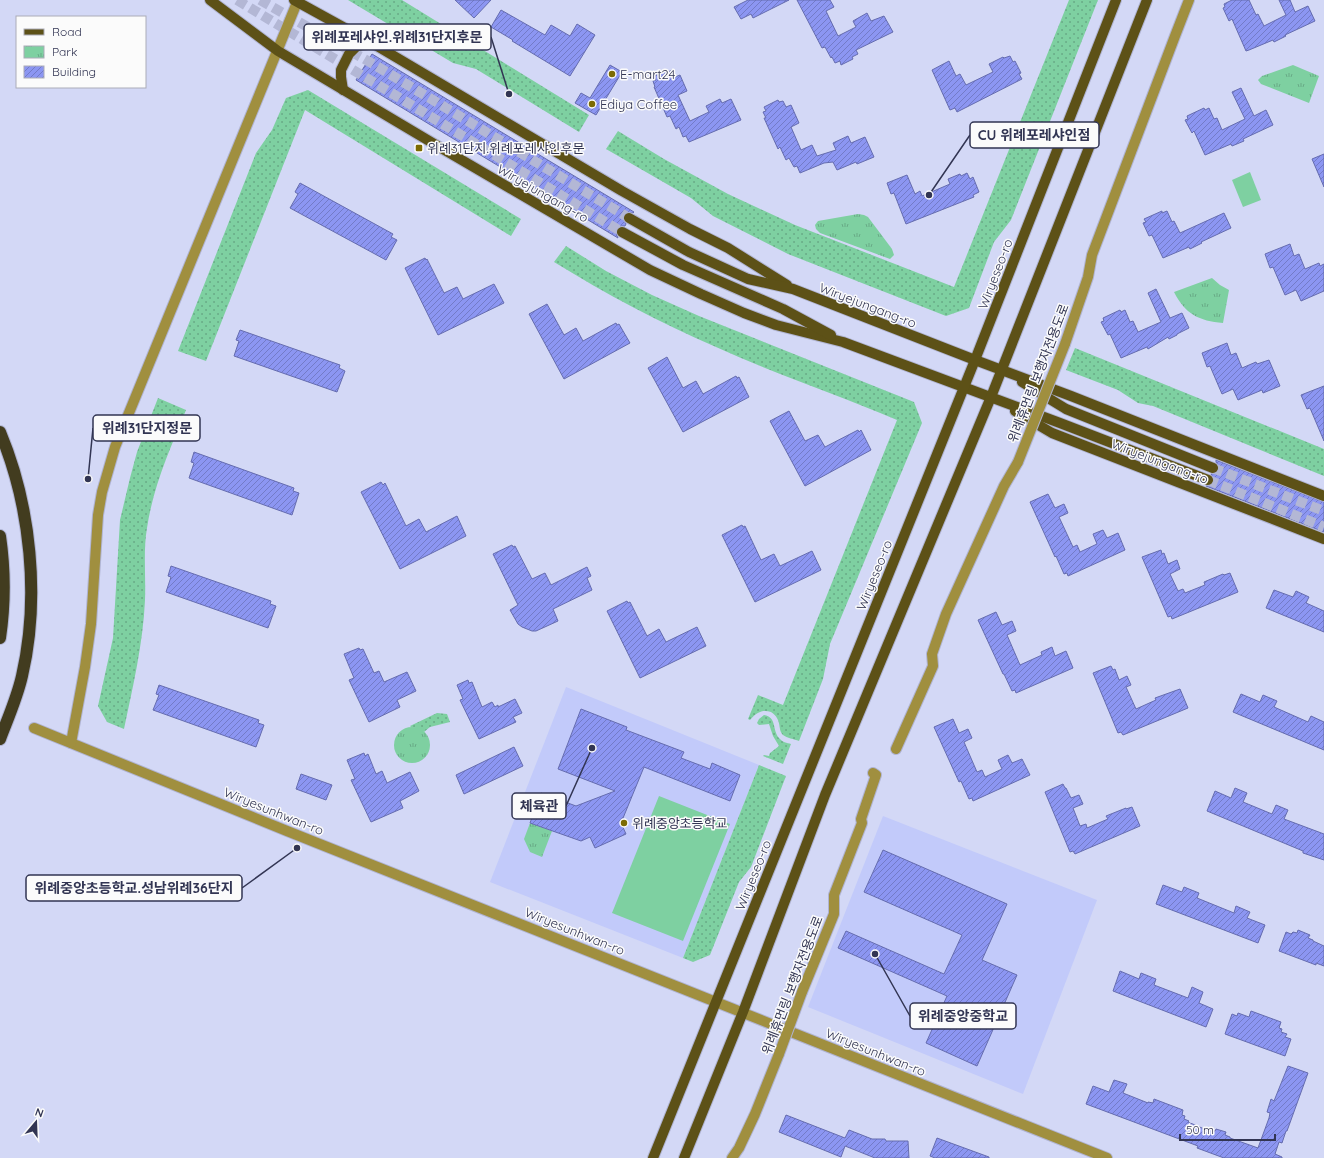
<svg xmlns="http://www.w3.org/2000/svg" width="1324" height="1158" viewBox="0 0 1324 1158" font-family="Quicksand,'Noto Sans KR',sans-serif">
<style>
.built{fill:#c2cafa}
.grass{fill:url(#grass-dots)}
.park{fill:url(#park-tufts)}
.pitch{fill:#7ed0a1}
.building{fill:url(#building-hatch);stroke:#656caf}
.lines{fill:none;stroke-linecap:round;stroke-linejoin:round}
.major-tunnel{stroke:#b3b7d5;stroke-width:10;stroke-dasharray:10 5;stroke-linecap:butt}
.minor-casing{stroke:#b0b4d2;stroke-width:12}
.major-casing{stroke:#b0b4d2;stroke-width:12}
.highway-casing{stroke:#b0b4d2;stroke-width:14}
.minor{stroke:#a08f3f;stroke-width:10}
.major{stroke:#5d5117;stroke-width:10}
.highway{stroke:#423c1f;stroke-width:12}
.minor-bridge-casing{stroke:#b0b4d2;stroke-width:12;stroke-linecap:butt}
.minor-bridge{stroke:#a08f3f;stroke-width:10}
.poi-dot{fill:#7c6b03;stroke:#fbfbfb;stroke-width:1.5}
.labels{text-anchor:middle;stroke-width:3;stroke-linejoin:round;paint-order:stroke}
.poi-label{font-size:13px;fill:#323553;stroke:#fbfbfb;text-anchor:start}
.street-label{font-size:13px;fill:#323553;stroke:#fbfbfb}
.leader{fill:none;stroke:#323553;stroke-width:1.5}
.callout-dot{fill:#323553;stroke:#fbfbfb;stroke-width:1.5}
.callout{fill:#fbfbfb;stroke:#323553;stroke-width:1.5}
.callout-label{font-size:14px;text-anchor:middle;font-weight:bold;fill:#323553}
</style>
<defs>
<pattern id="grass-dots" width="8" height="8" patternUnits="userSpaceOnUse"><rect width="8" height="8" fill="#7ed0a1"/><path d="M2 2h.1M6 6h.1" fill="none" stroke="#68aa86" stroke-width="1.8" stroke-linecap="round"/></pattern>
<pattern id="park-tufts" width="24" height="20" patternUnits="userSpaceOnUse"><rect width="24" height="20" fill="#7ed0a1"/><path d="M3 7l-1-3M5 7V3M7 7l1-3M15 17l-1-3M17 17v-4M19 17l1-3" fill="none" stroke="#68aa86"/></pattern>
<pattern id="building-hatch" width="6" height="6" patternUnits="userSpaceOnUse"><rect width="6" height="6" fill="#8c96f2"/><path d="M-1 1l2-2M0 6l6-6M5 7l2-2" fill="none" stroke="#737bc7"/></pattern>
</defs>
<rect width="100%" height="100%" fill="#d3d8f6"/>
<g class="built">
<polygon points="566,687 759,765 683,958 490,882"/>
<polygon points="883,816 1097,900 1023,1094 808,1007"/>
</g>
<g class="grass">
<polygon points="348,0 402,0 589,115 579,132 476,69 453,63"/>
<polygon points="1069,0 1098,0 1011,220 994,242 969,308 946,316 788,254 713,216 691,198 606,149 618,131 664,159 728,194 795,225 954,287"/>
<polygon points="308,90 521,219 511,236 305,110 206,361 178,351 256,153 272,130 286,98"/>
<path d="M566 246 606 271 652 295 699 316 914 402 922 423 830 644 823 679 799 741C794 739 787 738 783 735 777 729 783 720 771 712 762 709 756 713 750 720L748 719 758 695 783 705 897 420C837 394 775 374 716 347 660 323 606 294 554 262Z"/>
<polygon points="1075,348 1324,449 1324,476 1153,406 1138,403 1118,390 1066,370"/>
<path d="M158 398 186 410C170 449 153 487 147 528 143 552 146 576 145 600 143 644 133 686 124 729L107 722 98 706 113 638 120 520 130 478 137 452Z"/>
<polygon points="437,713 447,714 450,722 430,727 424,732 416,728 411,727 410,726"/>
<path d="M764 715C777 717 772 730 779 738 782 742 787 743 791 744L783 764 763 756 764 755 769 756 770 753 779 746 773 736 769 724 759 725 757 723 759 719Z"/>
<polygon points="759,765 786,776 751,867 739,882 710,955 693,962 683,958"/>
</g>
<g class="park">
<polygon points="1293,65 1319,76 1309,103 1261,84 1258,80 1262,76"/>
<polygon points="858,214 864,215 868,217 892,249 894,255 890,259 820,233 816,229 815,225 818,221"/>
<path d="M1212 278 1220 285 1229 290 1223 323C1199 321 1185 314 1174 292Z"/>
<circle cx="412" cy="745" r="18"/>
<polygon points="530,823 552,831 542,857 530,852 524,839"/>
</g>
<g class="pitch">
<polygon points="1250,172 1261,200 1243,207 1232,180"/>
<polygon points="659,796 730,824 683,941 612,913"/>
</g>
<g class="building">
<polygon points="455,0 491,0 474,18"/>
<polygon points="748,0 789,0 753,18 751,14 741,19 734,7"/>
<polygon points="797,0 830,0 834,7 826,11 838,36 856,27 853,21 867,13 871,21 884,16 893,32 856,50 858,54 852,57 853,59 841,65 840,61 835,63 832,57 831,58 825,47 822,48"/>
<polygon points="1232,0 1249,0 1256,15 1258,14 1264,26 1286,15 1279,0 1290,0 1295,12 1308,6 1315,21 1285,35 1286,36 1274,42 1273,40 1249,50 1246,51 1232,19 1229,21 1223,8 1225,7 1224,4"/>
<polygon points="501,10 545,35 551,25 570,36 577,24 595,35 570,76 512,41 513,40 491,27"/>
<polygon points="372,54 634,212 633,213 626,212 624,214 623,218 626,224 625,226 621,226 617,229 616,233 618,238 356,80"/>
<polygon points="1010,56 1013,62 1015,61 1021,73 1019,74 1022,79 957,112 955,108 950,110 932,70 949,61 956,76 960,74 966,85 993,72 989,64 1003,57 1004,58"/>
<polygon points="610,65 622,72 596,115 575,103 581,93 590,98"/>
<polygon points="667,70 668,72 672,70 675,77 680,75 687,91 678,95 690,121 709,112 706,106 720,99 722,103 731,99 741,120 689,142 686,136 683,137 679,127 676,129 670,116 667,117 654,87 655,87 653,81 656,80 654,76"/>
<polygon points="1241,88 1254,116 1266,110 1273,125 1243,139 1244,141 1232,146 1231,144 1205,155 1194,131 1192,133 1185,120 1188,119 1187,116 1204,108 1205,110 1209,108 1214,119 1217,118 1222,130 1245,119 1232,92"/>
<polygon points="778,100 779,102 783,101 786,107 791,105 799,123 791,127 801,150 812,145 817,156 836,150 833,143 848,136 851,143 865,137 874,157 857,164 856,162 837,170 833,162 824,163 800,173 797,166 794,167 789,158 786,160 780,147 778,149 764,118 766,118 763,112 766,111 764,107"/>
<polygon points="1324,154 1324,187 1312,159"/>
<polygon points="967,173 970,179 973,177 979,192 973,195 974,197 906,224 894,193 891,194 887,183 907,175 915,194 920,191 922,196 950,184 948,179 960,174 961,176"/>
<polygon points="300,183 393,234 391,237 397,240 386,260 290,208 298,194 295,192"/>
<polygon points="1162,211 1162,213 1167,211 1172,222 1174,221 1180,233 1224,213 1231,228 1201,242 1202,243 1190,249 1189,247 1163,258 1152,235 1149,236 1143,223 1146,222 1144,219"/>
<polygon points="1290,244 1294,256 1299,254 1305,269 1319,263 1320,266 1324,264 1324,291 1301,301 1296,290 1285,295 1273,267 1270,268 1265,254"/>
<polygon points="425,258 426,260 427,259 444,293 457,287 463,299 494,284 504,303 438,335 405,268"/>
<polygon points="1156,289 1170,318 1182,313 1189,328 1177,334 1177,335 1169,339 1168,337 1148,349 1147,347 1121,358 1110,334 1108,335 1101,322 1104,321 1103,318 1120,310 1121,312 1125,310 1130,322 1133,321 1138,332 1161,322 1148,293"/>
<polygon points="547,304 564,335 576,328 583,341 616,323 617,325 619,324 630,343 564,379 529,314"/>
<polygon points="240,330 340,365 339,368 345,371 337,392 234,356 239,341 236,340"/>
<polygon points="1227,343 1231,355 1236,353 1242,368 1256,362 1257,364 1269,360 1280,386 1263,393 1262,390 1238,400 1233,389 1222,394 1210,366 1207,367 1202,353"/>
<polygon points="667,357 683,388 696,381 703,394 736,376 737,378 739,377 749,397 683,432 648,368"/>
<polygon points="1324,386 1324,441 1310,408 1307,409 1301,395"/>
<polygon points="789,411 805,441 818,435 825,447 858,430 859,432 861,430 871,450 805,486 770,421"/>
<polygon points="194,452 294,488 293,491 299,493 292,515 189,478 194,463 191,462"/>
<polygon points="1216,460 1324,502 1324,532 1206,486 1212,485 1214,482 1214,479 1211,474 1217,473 1219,470 1219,467 1216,462"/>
<polygon points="381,482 383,485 385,483 406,526 419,519 426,532 457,516 466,536 400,569 361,492"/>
<polygon points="1048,494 1055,508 1064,504 1068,513 1059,517 1073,547 1077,545 1080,552 1097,544 1093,534 1103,530 1107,538 1118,533 1125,550 1068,576 1067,573 1064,574 1056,556 1055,557 1030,502"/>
<polygon points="742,525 743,527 745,526 761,560 774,554 780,566 812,551 821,570 755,602 722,535"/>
<polygon points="512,545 513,547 515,546 532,579 545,573 551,585 587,567 591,576 587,578 592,590 553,609 558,621 536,631 532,631 522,627 518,624 510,610 518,605 493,554"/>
<polygon points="1161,550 1162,554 1164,553 1168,564 1177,560 1180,569 1170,574 1178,591 1183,589 1185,593 1205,585 1204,582 1223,574 1224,575 1230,573 1238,592 1172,619 1171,616 1168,617 1142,557"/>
<polygon points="171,566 271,601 270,604 276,606 268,628 166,592 171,577 168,576"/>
<polygon points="1274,590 1293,597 1296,591 1309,597 1306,603 1324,611 1324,632 1266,608"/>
<polygon points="627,601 628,603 630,602 647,636 659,629 666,642 697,627 706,646 640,678 607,611"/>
<polygon points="996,612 1002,625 1012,621 1016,631 1007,635 1020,665 1042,655 1041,652 1052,647 1055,656 1066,651 1073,668 1016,693 1015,690 1012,691 1004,674 1003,674 978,620"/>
<polygon points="359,648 360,650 363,649 374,673 379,671 384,682 407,672 416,691 397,700 400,707 369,722 349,680 354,678 344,654"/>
<polygon points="1111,666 1113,670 1115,669 1119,680 1127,676 1131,685 1126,687 1136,709 1156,700 1155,698 1180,689 1188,708 1123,735 1121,732 1118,733 1093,673"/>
<polygon points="468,680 469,683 472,682 482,707 492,702 495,707 498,705 498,707 515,699 522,713 513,717 516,722 479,739 460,700 463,699 457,685"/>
<polygon points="159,685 259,720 258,723 264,725 256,747 153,710 159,695 156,694"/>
<polygon points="1241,694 1260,702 1263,695 1277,701 1274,707 1308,722 1311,716 1324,722 1324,750 1233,712"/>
<polygon points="581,709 627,727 626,730 684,752 681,758 710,769 712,763 740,775 730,801 644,767 621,823 626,834 595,848 590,837 581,841 530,823 541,793 576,806 615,791 558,769"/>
<polygon points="953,719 959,733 968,729 972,738 964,742 977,772 982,770 985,777 1002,769 998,760 1008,755 1012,763 1022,759 1030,775 973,801 972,798 969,799 961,781 959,782 934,727"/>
<polygon points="514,747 523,766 464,794 456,775"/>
<polygon points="364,753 365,756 368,754 376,774 382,771 387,783 410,772 419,791 400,801 403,808 371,822 351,780 355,779 347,760"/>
<polygon points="301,774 332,785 326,800 296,789"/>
<polygon points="1063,784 1065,788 1066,788 1071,798 1079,795 1083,804 1073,808 1080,826 1086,824 1087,828 1108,819 1106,816 1126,808 1126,809 1132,807 1140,826 1075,854 1073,851 1070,852 1045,792"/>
<polygon points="1235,788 1247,793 1243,802 1272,814 1276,805 1288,810 1284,819 1324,834 1324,860 1303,853 1303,851 1207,811 1215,791 1231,798"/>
<polygon points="883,850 1007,904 982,960 1017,975 977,1066 926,1043 947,996 838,948 846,931 944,974 962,935 864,892"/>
<polygon points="1163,885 1182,892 1184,887 1199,893 1197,898 1234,913 1236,906 1250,912 1247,918 1265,925 1258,943 1156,904"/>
<polygon points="1298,930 1310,935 1308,938 1313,940 1313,941 1324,946 1324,966 1316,963 1316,965 1279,951 1286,932 1291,934 1293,932 1297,933"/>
<polygon points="1120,971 1139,979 1141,973 1156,979 1154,985 1188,998 1192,987 1203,992 1199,1003 1213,1009 1206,1027 1113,991"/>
<polygon points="1251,1011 1281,1022 1279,1028 1282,1029 1281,1032 1287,1034 1285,1037 1291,1039 1285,1056 1225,1034 1232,1014 1237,1016 1238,1013 1249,1017"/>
<polygon points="1288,1066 1308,1073 1287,1131 1286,1131 1282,1143 1279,1142 1275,1154 1282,1157 1282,1158 1224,1158 1197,1148 1198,1146 1086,1104 1093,1086 1109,1092 1114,1080 1127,1084 1123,1093 1148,1103 1148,1102 1153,1103 1154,1099 1183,1110 1182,1115 1185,1116 1184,1119 1189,1121 1188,1122 1209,1131 1209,1129 1215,1131 1216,1129 1226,1132 1225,1135 1230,1137 1230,1138 1258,1148 1269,1118 1270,1113 1267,1112 1271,1099 1274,1101"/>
<polygon points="786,1115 845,1138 849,1130 872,1139 885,1139 886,1141 908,1141 909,1158 875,1158 845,1146 841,1157 779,1132"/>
<polygon points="937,1138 989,1157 989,1158 935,1158 930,1156"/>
</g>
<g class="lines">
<g class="major-tunnel">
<polyline points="237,0 622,232"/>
<polyline points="260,0 368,61 629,218"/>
<polyline points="1213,468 1324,511"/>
<polyline points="1208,480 1324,527"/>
</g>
<g class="minor-casing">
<g id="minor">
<polyline points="1065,344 1088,277 1092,255 1175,36 1189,0"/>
<polyline points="34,728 287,831 1107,1158"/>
<polyline points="71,743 85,667 91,624 98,515 102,492 115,447 298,0"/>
<polyline points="896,749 933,666 932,654 946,614 1004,486 1018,462"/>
<polyline points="802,992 834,914 834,895 862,823 861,819 876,775 873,773"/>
<polyline points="732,1158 739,1148 755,1114 779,1054"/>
</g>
</g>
<g class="major-casing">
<g id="major">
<polyline points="210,0 278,51 436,145 650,270 701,294 744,313 776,325 843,342 1060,423 1208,480"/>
<polyline points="294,0 372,43 622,191 690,229 728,248 787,285"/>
<polyline points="343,90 341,77 341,70 349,54 357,46 372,43"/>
<polyline points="629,218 689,252 748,279 793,289 975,360 1071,396 1324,496"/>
<polyline points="622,232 683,265 783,309 831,335"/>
<polyline points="1022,382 1066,409 1213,468"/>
<polyline points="1015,411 1052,433 1324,539"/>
<polyline points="653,1158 975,360 1116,0"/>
<polyline points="684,1158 743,1012 825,795 991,397 1147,0"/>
</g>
</g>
<g class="highway-casing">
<g id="highway">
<path d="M0 432C31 506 40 598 22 676 17 698 8 718 0 739"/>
<path d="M0 536C5 570 5 604 0 638"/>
</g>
</g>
<use href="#minor" class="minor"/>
<use href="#major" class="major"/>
<use href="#highway" class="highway"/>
<g class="minor-bridge-casing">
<g id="minor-bridge">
<polyline points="1018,462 1065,344"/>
<polyline points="779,1054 802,992"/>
</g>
</g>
<use href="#minor-bridge" class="minor-bridge"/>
</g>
<g class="poi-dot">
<circle cx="612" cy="74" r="4"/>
<circle cx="592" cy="104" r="4"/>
<rect x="415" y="144" width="8" height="8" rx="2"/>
<circle cx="624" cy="823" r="4"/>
</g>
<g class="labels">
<g class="poi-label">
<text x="620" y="79">E-mart24</text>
<text x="600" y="109">Ediya Coffee</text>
<text x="427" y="153">위례31단지.위례포레샤인후문</text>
<text x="632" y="828">위례중앙초등학교</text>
</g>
<g class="street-label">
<text transform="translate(543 193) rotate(30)" y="5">Wiryejungang-ro</text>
<text transform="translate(995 274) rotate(-69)" y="5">Wiryeseo-ro</text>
<text transform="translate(868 305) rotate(21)" y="5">Wiryejungang-ro</text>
<text transform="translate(1038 373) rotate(-69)" y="5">위례휴먼링 보행자전용도로</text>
<text transform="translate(1160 461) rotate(21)" y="5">Wiryejungang-ro</text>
<text transform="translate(874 575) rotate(-68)" y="5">Wiryeseo-ro</text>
<text transform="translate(274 811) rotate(22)" y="5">Wiryesunhwan-ro</text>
<text transform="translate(753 875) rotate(-68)" y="5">Wiryeseo-ro</text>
<text transform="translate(575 931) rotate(22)" y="5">Wiryesunhwan-ro</text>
<text transform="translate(792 985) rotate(-69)" y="5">위례휴먼링 보행자전용도로</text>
<text transform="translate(876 1052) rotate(22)" y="5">Wiryesunhwan-ro</text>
</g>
</g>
<path class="leader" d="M509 94L491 37M929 195L970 135M88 479L93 428M592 748L566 806M297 848L242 888M875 954L910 1016"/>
<g class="callout-dot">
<circle cx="509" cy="94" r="4"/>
<circle cx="929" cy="195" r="4"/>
<circle cx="88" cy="479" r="4"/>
<circle cx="592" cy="748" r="4"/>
<circle cx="297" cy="848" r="4"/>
<circle cx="875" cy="954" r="4"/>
</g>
<g class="callout">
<rect x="304" y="24" width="187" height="26" rx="4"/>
<rect x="970" y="122" width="129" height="26" rx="4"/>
<rect x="93" y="415" width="107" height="26" rx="4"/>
<rect x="512" y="793" width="54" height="26" rx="4"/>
<rect x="26" y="875" width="216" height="26" rx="4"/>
<rect x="910" y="1003" width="106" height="26" rx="4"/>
</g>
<g class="callout-label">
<text x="397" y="42">위례포레샤인.위례31단지후문</text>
<text x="1034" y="140">CU 위례포레샤인점</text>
<text x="147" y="433">위례31단지정문</text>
<text x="539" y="811">체육관</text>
<text x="134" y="893">위례중앙초등학교.성남위례36단지</text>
<text x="963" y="1021">위례중앙중학교</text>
</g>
<rect x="16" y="16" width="130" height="72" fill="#fbfbfb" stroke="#abacb8"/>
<rect x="24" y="29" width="20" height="6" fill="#5d5117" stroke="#abacb8"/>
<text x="52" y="36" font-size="12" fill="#323553">Road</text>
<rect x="24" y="46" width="20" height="12" fill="url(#park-tufts)" stroke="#abacb8"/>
<text x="52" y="56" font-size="12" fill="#323553">Park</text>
<rect x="24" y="66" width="20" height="12" fill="url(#building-hatch)" stroke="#abacb8"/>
<text x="52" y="76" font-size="12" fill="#323553">Building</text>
<g transform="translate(36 1122) rotate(19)" stroke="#fbfbfb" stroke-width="3" paint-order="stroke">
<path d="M0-3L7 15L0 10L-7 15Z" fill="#323553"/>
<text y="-6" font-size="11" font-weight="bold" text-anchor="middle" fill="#323553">N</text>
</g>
<path d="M1180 1134v6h95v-6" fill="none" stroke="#323553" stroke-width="2"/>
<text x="1186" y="1134" font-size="12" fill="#323553" stroke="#fbfbfb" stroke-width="3" paint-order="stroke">50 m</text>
</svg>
